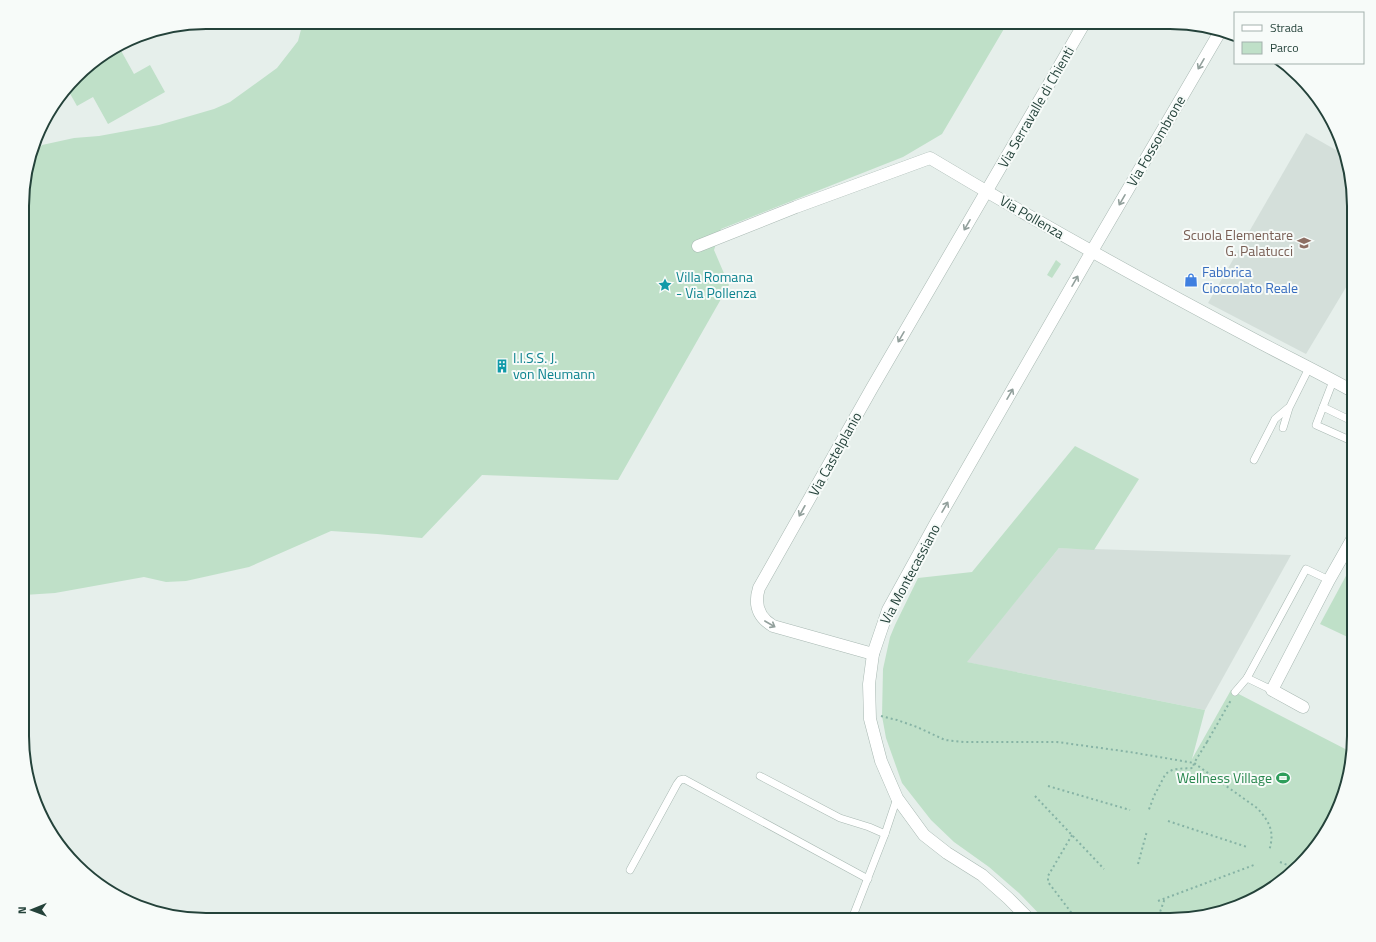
<svg xmlns="http://www.w3.org/2000/svg" width="1376" height="942" viewBox="0 0 1376 942" font-family="'Titillium Web',sans-serif">
<style>
.built{fill:#d4dfda}
.green{fill:#bfe0c8}
.lines{fill:none;stroke-linecap:round;stroke-linejoin:round}
.lane-casing{stroke:#a8b8b2;stroke-width:8}
.street-casing{stroke:#a8b8b2;stroke-width:13}
.path{stroke:#86b3a5;stroke-width:2;stroke-dasharray:2 3;stroke-linecap:butt}
.lane{stroke:#fff;stroke-width:7}
.street{stroke:#fff;stroke-width:12}
.oneway{stroke:#92a09c}
.labels{text-anchor:middle;stroke-width:4;stroke-linejoin:round;paint-order:stroke}
.street-label{font-size:14px;fill:#24423a;stroke:#f7fbf9}
.education-label{font-size:14px;fill:#785e54;stroke:#f7fbf9;text-anchor:end}
.shop-label{font-size:14px;fill:#366cbe;stroke:#f7fbf9;text-anchor:start}
.culture-label{font-size:14px;fill:#0d838f;stroke:#f7fbf9;text-anchor:start}
.leisure-label{font-size:14px;fill:#27864d;stroke:#f7fbf9;text-anchor:end}
.rim{fill:none;stroke:#24423a;stroke-width:2}
</style>
<rect width="100%" height="100%" fill="#e6efeb"/>
<g class="built">
<polygon points="1306,133 1343,154 1354,194 1354,274 1306,354 1208,303"/>
<polygon points="1059,548 1291,555 1205,710 966,662"/>
</g>
<g class="green">
<polygon points="303,22 1008,22 942,134 903,157 721,229 714,250 729,285 618,480 482,475 422,538 377,534 331,531 249,567 186,581 166,582 144,577 55,593 24,595 24,182 30,162 42,145 74,138 99,136 159,125 214,109 230,102 277,68 298,41"/>
<polygon points="119,47 134,74 150,65 165,92 108,124 93,97 77,106 68,90 84,68"/>
<polygon points="1056,260 1061,264 1052,278 1047,275"/>
<polygon points="1075,446 1139,479 1094,550 1059,548 967,662 1205,710 1192,759 1231,690 1353,753 1344,795 1316,848 1252,901 1170,920 1045,920 1019,893 989,867 954,842 931,820 902,783 886,738 882,716 883,669 890,637 895,625 918,578 972,572"/>
<polygon points="1354,561 1354,640 1320,624"/>
</g>
<g class="lines">
<g class="lane-casing">
<g id="lane">
<polyline points="1333,381 1316,425 1354,442"/>
<polyline points="1323,407 1354,422"/>
<polyline points="1283,428 1289,408 1309,368"/>
<polyline points="1254,460 1275,419 1288,408"/>
<polyline points="1247,678 1272,690"/>
<polyline points="1235,692 1247,678 1306,569 1329,580"/>
<polyline points="760,776 840,818 869,827 885,834"/>
<polyline points="630,870 677,784 680,780 684,779 868,879"/>
<polyline points="849,920 853,916 885,834 897,798"/>
</g>
</g>
<g class="street-casing">
<g id="street">
<path d="M698 246 796 207 930 158C1037 222 1147 283 1257 341 1289 358 1322 374 1354 392"/>
<path d="M873 654 773 626C758 617 754 604 759 588L872 388 1085 22"/>
<polyline points="1303,707 1272,690 1329,580 1354,536"/>
<polyline points="1030,920 1008,898 982,875 947,853 924,835 897,798 881,761 870,719 869,684 873,654 888,610 937,521 1092,251 1221,30"/>
</g>
</g>
<g class="path">
<polyline points="1347,374 1350,369"/>
<path d="M881 716 897 720 917 727 945 740 964 742H1057L1130 752 1194 763 1193 768C1183 769 1172 767 1165 775L1154 796 1148 812"/>
<path d="M1207 742 1194 763 1257 808C1270 822 1275 832 1269 851"/>
<polyline points="1207,742 1231,700"/>
<polyline points="1048,786 1130,810"/>
<polyline points="1035,796 1104,869"/>
<polyline points="1168,821 1247,847"/>
<polyline points="1072,835 1048,876 1048,882 1077,920"/>
<polyline points="1280,862 1292,867"/>
<polyline points="1138,864 1147,831"/>
<polyline points="1158,901 1254,865"/>
<polyline points="1155,920 1160,912 1165,898"/>
</g>
<use href="#lane" class="lane"/>
<use href="#street" class="street"/>
</g>
<defs><path id="oneway-shaft" d="M-6 0H5M1.5-3L5.5 0L1.5 3" fill="none" stroke-width="1.6" stroke-linecap="round" stroke-linejoin="round"/></defs>
<g class="oneway">
<use href="#oneway-shaft" transform="translate(1201 64) rotate(120)"/>
<use href="#oneway-shaft" transform="translate(1122 200) rotate(120)"/>
<use href="#oneway-shaft" transform="translate(967 225) rotate(120)"/>
<use href="#oneway-shaft" transform="translate(1075 281) rotate(-60)"/>
<use href="#oneway-shaft" transform="translate(901 337) rotate(120)"/>
<use href="#oneway-shaft" transform="translate(1010 394) rotate(-60)"/>
<use href="#oneway-shaft" transform="translate(945 507) rotate(-60)"/>
<use href="#oneway-shaft" transform="translate(802 511) rotate(119)"/>
<use href="#oneway-shaft" transform="translate(770 624) rotate(30)"/>
</g>
<defs>
<g id="school-bare" transform="scale(1.08)"><path d="M0-5L7-2L0 1L-7-2ZM-4 1L0 2.5L4 1V4Q0 6-4 4Z" fill="#8d6e63" stroke="#f7fbf9" stroke-width="2.5" paint-order="stroke"/></g>
<g id="shop-bare" transform="scale(1.08)"><path d="M-5-2.5h2.3a2.7 3.5 0 0 1 5.4 0H5L5.5 6h-11ZM-1.5-2.5h3a1.5 2.3 0 0 0-3 0Z" fill="#3f7fe0" stroke="#f7fbf9" stroke-width="2.5" paint-order="stroke"/></g>
<g id="sight-bare" transform="scale(1.08)"><path d="M0-6L1.8-2.2L6-1.7L2.9 1.2L3.7 5.4L0 3.3L-3.7 5.4L-2.9 1.2L-6-1.7L-1.8-2.2Z" fill="#0f9aa8" stroke="#f7fbf9" stroke-width="2.5" paint-order="stroke"/></g>
<g id="building-bare" transform="scale(1.08)"><path d="M-4-6H4V6H1V3H-1V6H-4ZM-2.5-4.3h1.7v1.8h-1.7ZM.8-4.3h1.7v1.8H.8ZM-2.5-1h1.7V.8h-1.7ZM.8-1h1.7V.8H.8Z" fill="#0f9aa8" stroke="#f7fbf9" stroke-width="2.5" paint-order="stroke"/></g>
<g id="stadium-bare" transform="scale(1.08)"><path d="M0-5a6.5 5 0 1 0 0 10a6.5 5 0 1 0 0-10ZM-3.5-1.8h7v3.6h-7Z" fill="#2e9e5b" stroke="#f7fbf9" stroke-width="2.5" paint-order="stroke"/></g>
</defs>
<g fill-rule="evenodd">
<use href="#school-bare" x="1304" y="243"/>
<use href="#shop-bare" x="1191" y="280"/>
<use href="#sight-bare" x="665" y="285"/>
<use href="#building-bare" x="502" y="366"/>
<use href="#stadium-bare" x="1283" y="778"/>
</g>
<g class="labels">
<g class="street-label">
<text transform="translate(1036 107) rotate(-60)" y="5">Via Serravalle di Chienti</text>
<text transform="translate(1156 141) rotate(-60)" y="5">Via Fossombrone</text>
<text transform="translate(1032 217) rotate(30)" y="5">Via Pollenza</text>
<text transform="translate(835 454) rotate(-61)" y="5">Via Castelplanio</text>
<text transform="translate(910 574) rotate(-62)" y="5">Via Montecassiano</text>
</g>
<g class="education-label">
<text x="1293" y="240">Scuola Elementare<tspan x="1293" dy="16">G. Palatucci</tspan></text>
</g>
<g class="shop-label">
<text x="1202" y="277">Fabbrica<tspan x="1202" dy="16">Cioccolato Reale</tspan></text>
</g>
<g class="culture-label">
<text x="676" y="282">Villa Romana<tspan x="676" dy="16">- Via Pollenza</tspan></text>
<text x="513" y="363">I.I.S.S. J.<tspan x="513" dy="16">von Neumann</tspan></text>
</g>
<g class="leisure-label">
<text x="1272" y="783">Wellness Village</text>
</g>
</g>
<path d="M0 0H1376V942H0ZM206 29H1170A177 177 0 0 1 1347 206V736A177 177 0 0 1 1170 913H206A177 177 0 0 1 29 736V206A177 177 0 0 1 206 29Z" fill="#f7fbf9" fill-rule="evenodd"/>
<path class="rim" d="M206 29H1170A177 177 0 0 1 1347 206V736A177 177 0 0 1 1170 913H206A177 177 0 0 1 29 736V206A177 177 0 0 1 206 29Z"/>
<rect x="1234" y="12" width="130" height="52" fill="#f7fbf9" stroke="#a3b1ad"/>
<rect x="1242" y="25" width="20" height="6" fill="#ffffff" stroke="#a3b1ad"/>
<text x="1270" y="32" font-size="12" fill="#24423a">Strada</text>
<rect x="1242" y="42" width="20" height="12" fill="#bfe0c8" stroke="#a3b1ad"/>
<text x="1270" y="52" font-size="12" fill="#24423a">Parco</text>
<g transform="translate(32 910) rotate(269)" stroke="#f7fbf9" stroke-width="3" paint-order="stroke">
<path d="M0-3L7 15L0 10L-7 15Z" fill="#24423a"/>
<text y="-6" font-size="11" font-weight="bold" text-anchor="middle" fill="#24423a">N</text>
</g>
</svg>
